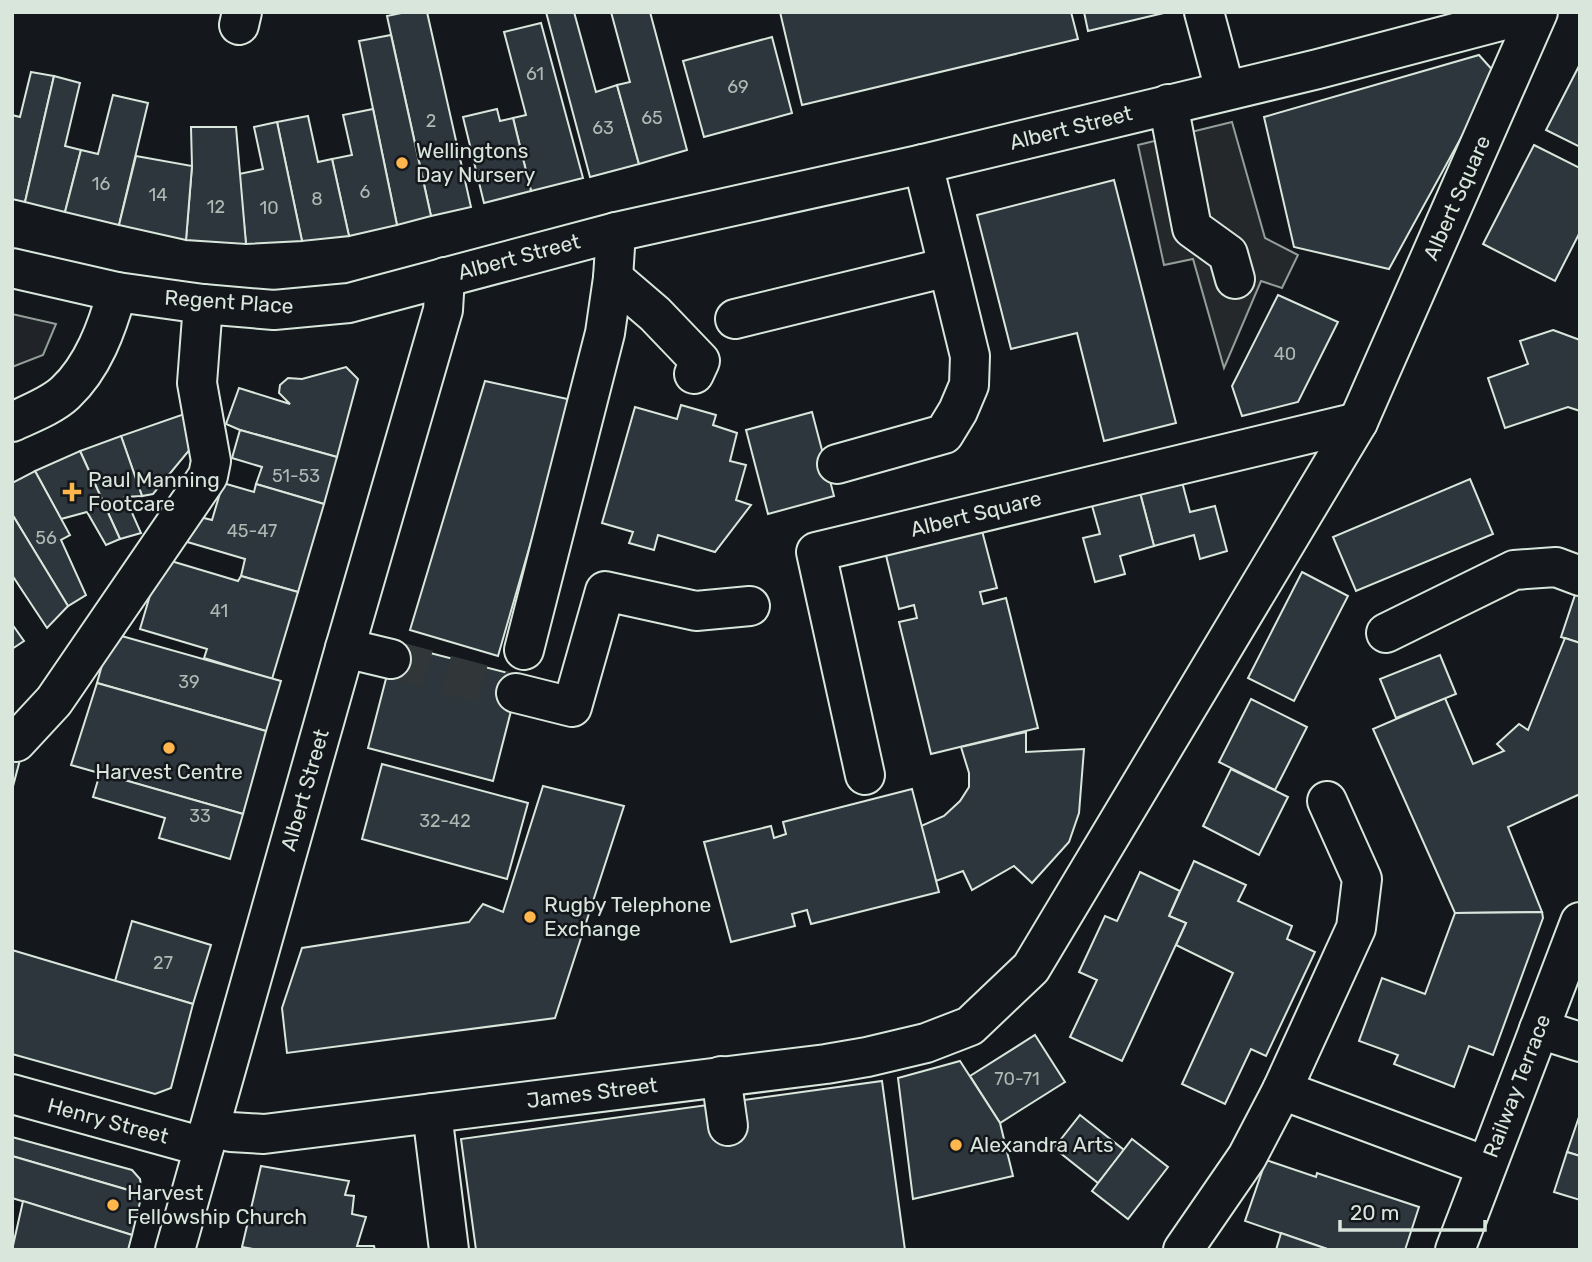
<svg xmlns="http://www.w3.org/2000/svg" width="1592" height="1262" viewBox="0 0 1592 1262" font-family="Rubik,sans-serif">
<style>
.green{fill:#202428;stroke:#939e99;stroke-width:2}
.parking{fill:#24282b;stroke:#939e99;stroke-width:2}
.building{fill:#2c363c;stroke:#d8e6dc;stroke-width:2}
.lines{fill:none;stroke-linecap:round;stroke-linejoin:round}
.minor-tunnel{stroke:#313739;stroke-width:38;stroke-dasharray:38 19;stroke-linecap:butt}
.minor-casing{stroke:#d8e6dc;stroke-width:42}
.minor{stroke:#14181c;stroke-width:38}
.poi-dot{fill:#ffb74d;stroke:#14181c;stroke-width:2.5}
.labels{text-anchor:middle;stroke-width:5;stroke-linejoin:round;paint-order:stroke}
.number-label{font-size:18px;fill:#adbab4}
.street-label{font-size:21px;fill:#d8e6dc;stroke:#14181c}
.poi-label{font-size:21px;fill:#d8e6dc;stroke:#14181c;text-anchor:start}
</style>
<rect width="100%" height="100%" fill="#14181c"/>
<polygon class="green" points="12,314 56,324 43,355 12,367"/>
<polygon class="parking" points="1232,122 1265,238 1298,255 1282,288 1261,281 1224,368 1193,259 1164,265 1138,145"/>
<g class="building">
<polygon points="406,12 427,12 471,207 431,216 387,16"/>
<polygon points="546,12 574,12 596,92 617,85 639,164 590,177"/>
<polygon points="611,12 650,12 687,150 639,164 617,85 630,82"/>
<polygon points="780,12 1071,12 1078,39 802,105"/>
<polygon points="1084,12 1168,12 1088,31"/>
<polygon points="541,23 583,178 531,191 513,118 526,115 504,32"/>
<polygon points="391,35 431,216 397,225 359,41"/>
<polygon points="772,37 792,113 704,137 683,61"/>
<polygon points="1479,55 1496,74 1389,269 1294,247 1264,117"/>
<polygon points="1580,64 1580,147 1546,130"/>
<polygon points="31,72 54,76 25,202 12,199 12,115 20,117"/>
<polygon points="54,76 80,83 65,146 81,150 65,212 25,202"/>
<polygon points="113,95 148,103 119,225 65,212 81,150 98,154"/>
<polygon points="373,109 397,225 349,236 332,159 352,155 343,115"/>
<polygon points="497,109 500,121 513,118 531,191 484,203 463,117"/>
<polygon points="308,116 318,162 332,159 349,236 302,241 277,122"/>
<polygon points="277,122 302,241 246,244 239,174 263,169 254,127"/>
<polygon points="191,127 236,127 246,244 186,240 192,166"/>
<polygon points="1534,145 1580,168 1580,232 1555,281 1483,244"/>
<polygon points="136,156 192,166 186,240 119,225"/>
<polygon points="1114,180 1176,423 1104,441 1077,333 1011,349 977,215"/>
<polygon points="1278,295 1338,322 1298,402 1242,416 1232,386"/>
<polygon points="1553,330 1580,340 1580,411 1568,407 1505,428 1488,378 1528,364 1520,341"/>
<polygon points="346,367 358,379 337,457 240,430 226,424 239,388 290,404 279,393 280,385 288,378 302,379"/>
<polygon points="485,381 572,400 498,656 410,630"/>
<polygon points="681,405 716,415 713,425 737,433 730,461 746,465 736,500 751,505 715,552 658,535 654,550 629,543 633,532 602,523 635,407 677,419"/>
<polygon points="190,412 196,442 153,494 142,496 121,436"/>
<polygon points="812,412 834,496 768,514 746,430"/>
<polygon points="240,430 337,457 324,504 256,484 262,467 232,458"/>
<polygon points="121,436 142,496 125,497 141,533 120,539 80,451"/>
<polygon points="80,451 120,539 106,545 87,512 61,519 35,471"/>
<polygon points="35,471 70,535 61,540 86,595 68,606 12,514 12,483"/>
<polygon points="1181,478 1190,512 1215,506 1227,551 1200,559 1194,535 1154,546 1139,489"/>
<polygon points="1470,479 1493,534 1356,591 1333,537"/>
<polygon points="223,483 254,492 256,484 324,504 298,592 241,576 245,559 184,541 192,515 212,520"/>
<polygon points="1139,489 1154,546 1120,556 1125,574 1095,582 1083,538 1100,534 1091,502"/>
<polygon points="12,514 68,606 47,628 12,575"/>
<polygon points="980,523 997,588 980,592 983,604 1006,598 1038,728 931,754 899,622 917,618 914,605 899,609 884,547"/>
<polygon points="161,558 238,581 241,576 298,592 272,679 204,658 207,649 140,629"/>
<polygon points="1302,572 1348,596 1294,701 1248,678"/>
<polygon points="1576,592 1580,594 1580,643 1561,637"/>
<polygon points="12,624 24,641 12,649"/>
<polygon points="111,633 281,681 266,731 97,683"/>
<polygon points="1565,638 1580,643 1580,794 1508,827 1542,912 1455,913 1373,729 1445,698 1473,764 1504,751 1497,744 1519,724 1528,730"/>
<polygon points="395,644 520,676 493,781 368,748"/>
<polygon points="1440,655 1456,694 1396,718 1380,679"/>
<polygon points="97,683 266,731 243,814 71,765"/>
<polygon points="1251,699 1307,727 1275,790 1219,762"/>
<polygon points="1026,732 1026,752 1084,749 1079,813 1069,842 1032,883 1014,866 972,890 963,871 936,881 921,826 944,816 960,801 969,787 969,773 961,747"/>
<polygon points="12,750 21,756 12,790"/>
<polygon points="382,764 528,803 507,879 362,839"/>
<polygon points="1231,769 1288,797 1259,855 1203,826"/>
<polygon points="100,773 243,814 230,859 159,838 165,818 93,797"/>
<polygon points="543,786 624,806 555,1018 287,1053 282,1008 302,948 469,922 483,904 503,912"/>
<polygon points="912,789 939,892 811,924 807,910 792,914 795,926 731,942 704,842 771,826 774,838 786,834 783,822"/>
<polygon points="1194,861 1246,885 1238,901 1292,926 1287,939 1315,952 1266,1056 1251,1049 1225,1104 1182,1084 1233,973 1176,945 1186,923 1169,916"/>
<polygon points="1140,872 1180,891 1169,916 1186,923 1122,1061 1070,1037 1097,980 1079,972 1105,916 1117,921"/>
<polygon points="1542,912 1543,918 1493,1055 1469,1046 1454,1087 1394,1064 1398,1055 1359,1041 1382,978 1425,994 1455,913"/>
<polygon points="132,921 211,945 193,1004 115,981"/>
<polygon points="12,950 193,1004 171,1088 155,1094 12,1054"/>
<polygon points="1035,1035 1065,1082 1000,1123 970,1076"/>
<polygon points="960,1061 1000,1123 1013,1176 913,1199 898,1078"/>
<polygon points="882,1081 905,1250 476,1250 461,1139"/>
<polygon points="1580,1114 1580,1156 1567,1152"/>
<polygon points="1080,1115 1124,1150 1098,1183 1054,1148"/>
<polygon points="12,1137 132,1170 140,1179 142,1194 12,1156"/>
<polygon points="1132,1139 1168,1167 1128,1219 1092,1191"/>
<polygon points="1567,1152 1580,1156 1580,1200 1554,1192"/>
<polygon points="12,1156 142,1194 132,1235 12,1198"/>
<polygon points="1266,1160 1316,1177 1317,1173 1419,1207 1405,1250 1330,1250 1245,1221"/>
<polygon points="261,1166 349,1181 345,1195 354,1196 352,1214 366,1217 357,1246 374,1246 375,1250 258,1250 242,1247"/>
<polygon points="23,1201 132,1235 128,1250 12,1250"/>
<polygon points="1281,1233 1330,1250 1276,1250"/>
</g>
<g class="lines">
<polyline class="minor-tunnel" points="391,659 516,693"/>
<g class="minor-casing">
<g id="minor">
<polyline points="1204,12 1225,90"/>
<polyline points="239,25 242,12"/>
<polyline points="1168,104 1192,228 1228,254 1235,279"/>
<polyline points="12,268 117,292 203,304 274,310 349,303 616,232 923,164 1318,69 1535,12"/>
<polyline points="613,278 655,314 700,361 694,374"/>
<polyline points="735,319 948,267"/>
<path d="M12 422C29 414 51 406 65 393 93 367 107 328 117 292"/>
<polyline points="837,464 944,434 958,411 969,385 970,356 923,164"/>
<polyline points="1386,633 1514,570 1556,567 1580,576"/>
<polyline points="345,648 391,659"/>
<polyline points="524,650 605,333 613,278 616,232"/>
<polyline points="516,693 572,707 605,591 696,611 750,606"/>
<polyline points="16,742 54,701 208,476 211,461 197,383 203,304"/>
<polyline points="865,775 816,552 1358,422"/>
<polyline points="1539,1029 1580,1042"/>
<polyline points="721,1076 728,1126"/>
<polyline points="1282,1090 1356,928 1362,879 1327,801"/>
<polyline points="12,1094 204,1147"/>
<polyline points="432,1113 449,1250"/>
<polyline points="210,1127 231,1132 264,1134 826,1064 867,1057 926,1043 970,1026 1031,968 1358,422 1538,12"/>
<polyline points="175,1250 345,648 443,310 445,277"/>
<polyline points="1183,1250 1247,1157 1282,1090 1486,1166"/>
<polyline points="1455,1250 1580,922"/>
</g>
</g>
<use href="#minor" class="minor"/>
</g>
<g class="poi-dot">
<circle cx="402" cy="163" r="7"/>
<path d="M68.5 481.5h7v7h7v7h-7v7h-7v-7h-7v-7h7z"/>
<circle cx="169" cy="748" r="7"/>
<circle cx="530" cy="917" r="7"/>
<circle cx="956" cy="1145" r="7"/>
<circle cx="113" cy="1205" r="7"/>
</g>
<g class="labels">
<g class="number-label">
<text x="535" y="80">61</text>
<text x="738" y="93">69</text>
<text x="652" y="124">65</text>
<text x="431" y="127">2</text>
<text x="603" y="134">63</text>
<text x="101" y="190">16</text>
<text x="365" y="198">6</text>
<text x="158" y="201">14</text>
<text x="317" y="205">8</text>
<text x="216" y="213">12</text>
<text x="269" y="214">10</text>
<text x="1285" y="360">40</text>
<text x="296" y="482">51-53</text>
<text x="252" y="537">45-47</text>
<text x="46" y="544">56</text>
<text x="219" y="617">41</text>
<text x="189" y="688">39</text>
<text x="200" y="822">33</text>
<text x="445" y="827">32-42</text>
<text x="163" y="969">27</text>
<text x="1017" y="1085">70-71</text>
</g>
<g class="street-label">
<text transform="translate(1071 128) rotate(-14)" y="7">Albert Street</text>
<text transform="translate(1457 198) rotate(-66)" y="7">Albert Square</text>
<text transform="translate(519 257) rotate(-15)" y="7">Albert Street</text>
<text transform="translate(229 302) rotate(4)" y="7">Regent Place</text>
<text transform="translate(976 514) rotate(-14)" y="7">Albert Square</text>
<text transform="translate(305 790) rotate(-74)" y="7">Albert Street</text>
<text transform="translate(1517 1086) rotate(-69)" y="7">Railway Terrace</text>
<text transform="translate(592 1093) rotate(-7)" y="7">James Street</text>
<text transform="translate(108 1121) rotate(15)" y="7">Henry Street</text>
</g>
<g class="poi-label">
<text x="416" y="158">Wellingtons<tspan x="416" dy="24">Day Nursery</tspan></text>
<text x="88" y="487">Paul Manning<tspan x="88" dy="24">Footcare</tspan></text>
<text x="169" y="779" text-anchor="middle">Harvest Centre</text>
<text x="544" y="912">Rugby Telephone<tspan x="544" dy="24">Exchange</tspan></text>
<text x="970" y="1152">Alexandra Arts</text>
<text x="127" y="1200">Harvest<tspan x="127" dy="24">Fellowship Church</tspan></text>
</g>
</g>
<rect width="1592" height="1262" fill="none" stroke="#d8e6dc" stroke-width="28"/>
<path d="M1340 1220v10h145v-10" fill="none" stroke="#d8e6dc" stroke-width="3.5"/>
<text x="1350" y="1220" font-size="21" fill="#d8e6dc" stroke="#14181c" stroke-width="5" paint-order="stroke">20 m</text>
</svg>
